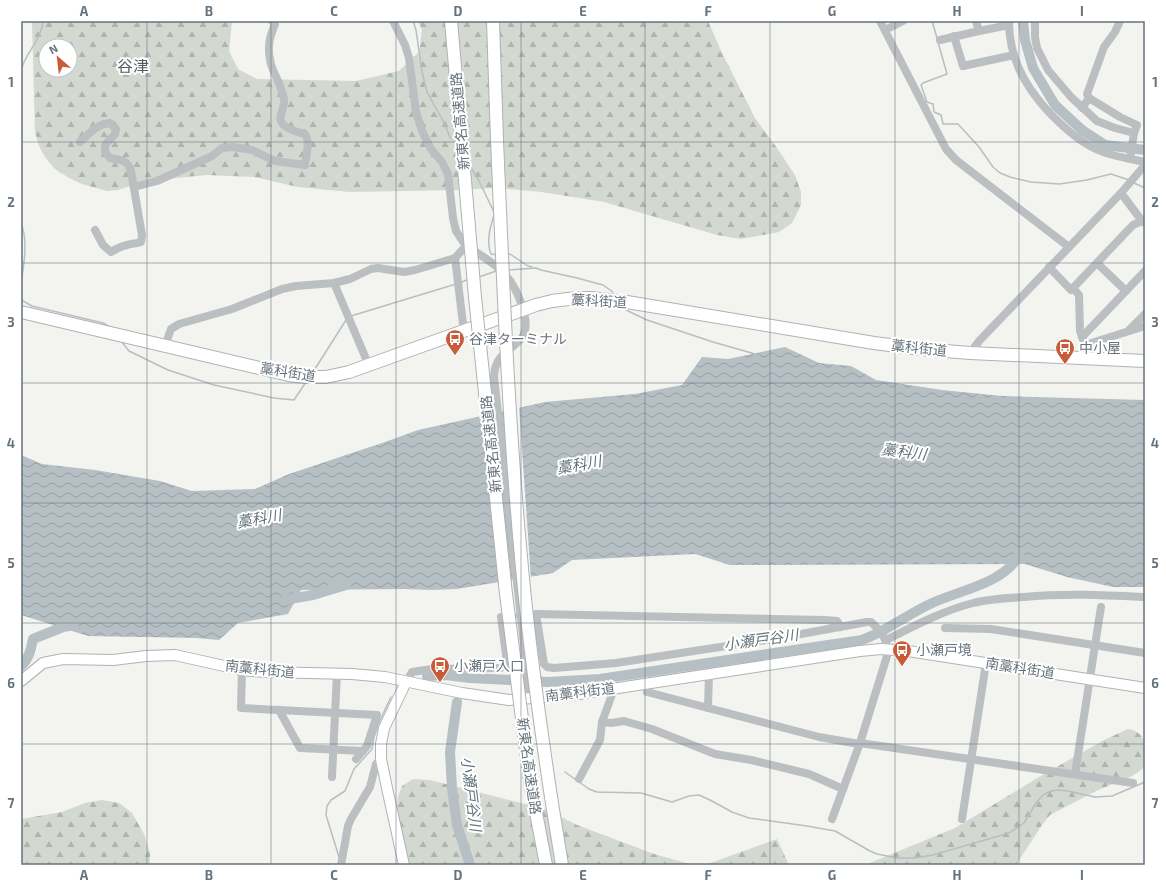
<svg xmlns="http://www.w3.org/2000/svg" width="1166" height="886" viewBox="0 0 1166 886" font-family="'Exo 2','Noto Sans JP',sans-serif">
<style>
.forest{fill:url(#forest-firs);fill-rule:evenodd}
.water{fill:url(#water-waves)}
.pier{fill:#f3f3f0}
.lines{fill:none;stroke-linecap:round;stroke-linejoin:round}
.stream{stroke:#b6bfc3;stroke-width:1.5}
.river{stroke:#b6bfc3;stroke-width:10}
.major-casing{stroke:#afb3b6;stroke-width:12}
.highway-casing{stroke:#afb2b4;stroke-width:14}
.minor{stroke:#bbbfc1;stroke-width:8}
.major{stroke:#fff;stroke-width:10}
.highway{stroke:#fff;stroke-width:12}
.highway-bridge-casing{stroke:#afb2b4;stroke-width:14;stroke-linecap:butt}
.highway-bridge{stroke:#fff;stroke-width:12}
.grid{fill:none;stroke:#66737d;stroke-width:1;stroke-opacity:0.55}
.labels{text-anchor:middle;stroke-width:4;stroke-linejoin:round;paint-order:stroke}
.street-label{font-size:14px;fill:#66737d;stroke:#fff}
.poi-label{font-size:14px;fill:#66737d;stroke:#fff;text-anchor:start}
.water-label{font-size:15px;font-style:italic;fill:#62747b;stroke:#fff}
.quarter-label{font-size:16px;fill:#535c63;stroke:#fff}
.neatline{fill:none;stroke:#66737d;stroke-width:1.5}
.grid-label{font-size:13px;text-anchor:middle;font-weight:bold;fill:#66737d}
</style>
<defs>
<pattern id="forest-firs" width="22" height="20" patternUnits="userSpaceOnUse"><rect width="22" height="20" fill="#d3d8d0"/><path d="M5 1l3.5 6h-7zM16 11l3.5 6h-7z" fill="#afb4ae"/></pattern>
<pattern id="water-waves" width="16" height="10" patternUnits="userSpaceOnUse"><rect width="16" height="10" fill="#b6bfc3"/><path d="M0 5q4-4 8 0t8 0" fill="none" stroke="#98a0a4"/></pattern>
</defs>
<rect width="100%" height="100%" fill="#f3f3f0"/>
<g class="forest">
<path d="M32 21H232L229 51 238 69 257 79 356 81 399 71 419 52 422 30 418 21H708L722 53 755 118 777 148 795 175 801 192V205L792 223 779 232 741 239 717 235 604 202 542 192 496 188 459 190 350 192 298 187 254 177 207 175 166 179 137 184 117 190 107 191 82 184 69 178 55 169 45 157 39 146 35 132ZM46 46H70V70H46Z"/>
<path d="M1128 729C1149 733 1145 749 1145 767L1132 776 1096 791 1050 815 1042 825 1016 865H865L955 828 1039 777 1104 740Z"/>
<polygon points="413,779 430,780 545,809 577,825 654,854 693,865 410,865 398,827 396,814 398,797 402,786"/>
<polygon points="102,800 119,803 132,813 144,834 150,853 150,865 21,865 21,819 62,812 85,803"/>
<polygon points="777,839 789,865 705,865"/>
</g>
<polygon class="water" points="785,347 819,363 851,366 876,380 942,390 1002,396 1145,400 1145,587 1113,587 1067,577 1025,564 730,565 695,554 572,560 553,573 457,589 431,590 404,589 301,590 288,614 238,623 219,640 196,638 88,636 21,615 21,455 42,464 95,470 160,481 192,491 255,489 289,474 385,442 418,430 545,402 635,394 682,385 702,357 728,359"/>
<polygon class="pier" points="519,406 531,579 517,581 505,409"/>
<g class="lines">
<g class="stream">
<polyline points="413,21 416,30 422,72 427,92 443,121 451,139"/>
<polyline points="932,21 937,38"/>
<polyline points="938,42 947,74 923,83 921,85 927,102 933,104 934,112 941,115 943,124 958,124 979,147 993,167 1000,173 1010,177 1031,182 1059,184 1087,180 1111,174 1129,180"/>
<path d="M21 70C26 52 42 39 43 21"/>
<polyline points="470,166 478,179 494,212"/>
<polyline points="1134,183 1145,188"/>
<path d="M494 215C490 228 486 242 491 254L498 255"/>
<path d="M21 224C28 238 24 266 21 282"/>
<polyline points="507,255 510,254 528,266 532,267"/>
<polyline points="536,268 541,270 577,278 603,285 613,292"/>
<polyline points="508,270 536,268"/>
<polyline points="479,277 496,271"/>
<polyline points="462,282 469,279"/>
<polyline points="21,297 23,301 32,306 103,323 112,328"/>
<polyline points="626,310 647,320 713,342 755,354"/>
<polyline points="351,316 456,284"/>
<polyline points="121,341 129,351 168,370 214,385 274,398 294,400 306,382"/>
<polyline points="313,372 346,320"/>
<polyline points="565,772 589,789 597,792 641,793 672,802 689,796 699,795 710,800 732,812 749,818 807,826 835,831 870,851 877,854 897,858 914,858 933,855 1009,833 1024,823 1036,803 1043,795 1051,791 1058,790 1068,791 1095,797 1112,796 1145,782"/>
<polyline points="339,857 326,815 327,806 331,800 345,791 354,769 372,749 374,737 380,720 391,697"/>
</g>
<g class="river">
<polyline points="1023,21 1025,40 1033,68 1055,105 1082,130 1105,145 1145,150"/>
<polyline points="284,600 313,595 346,585"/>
<path d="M21 666C29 659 31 649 33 639L63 627 74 625"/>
<path d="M427 676 446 675 470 678 548 682 600 679 862 640C886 631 907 615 930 604 959 590 1001 585 1019 556"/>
<polyline points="457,702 450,752 452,788 457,825 470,865"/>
</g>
<g class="major-casing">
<g id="major">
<polyline points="21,681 43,663 63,659 113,660 146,656 175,655 242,670 265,672 352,674 385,677 462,693 509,700 579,694 860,651 881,649 908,651 1145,688"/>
<polyline points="404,865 387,788 381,759 381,744 384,728 406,682"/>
</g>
</g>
<g class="highway-casing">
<g id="highway">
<polyline points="451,21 464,169"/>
<polyline points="493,21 497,140"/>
<polyline points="21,312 289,375 305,377 326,377 349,372 536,305 552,301 576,298 591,298 627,302 874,343 921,349 970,353 1145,361"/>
<polyline points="530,781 546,865"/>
<polyline points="551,797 562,865"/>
</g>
</g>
<g class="minor">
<polyline points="393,21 405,45 409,58 416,112 422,131 431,149 442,162 448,174 453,218 456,231 466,246"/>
<polyline points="880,21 946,149 956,160 1069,247"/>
<polyline points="976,21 979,31 1009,25"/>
<path d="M1009 21C1009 56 1023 83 1046 109 1059 123 1072 136 1090 146 1106 155 1126 158 1145 162"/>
<polyline points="1035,21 1035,37 1037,48 1048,70 1071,97 1097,121 1115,128 1134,133"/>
<polyline points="885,30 903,21"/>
<polyline points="954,36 963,66 1014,55"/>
<polyline points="940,40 979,31"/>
<polyline points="1089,98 1120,117 1137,125 1134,133 1130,159"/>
<polyline points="1082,108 1089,98 1087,94 1104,47 1115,32 1120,21"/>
<path d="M80 142C90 133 96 124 110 123L116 129 115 134 105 145V152L110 158C121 160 127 159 131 171L142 235 141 242C136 244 132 243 127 245 121 246 116 249 111 252L103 245 95 230"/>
<path d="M134 187 157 181 212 156 222 148 233 147 252 150 275 161 305 165C306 155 311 140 304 133 298 133 285 128 282 123 277 116 286 107 284 99 282 88 277 79 273 70 269 61 268 48 270 39 271 34 273 29 275 24L272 21"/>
<polyline points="1121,193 1142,221 1145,223"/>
<polyline points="455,258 464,332"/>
<polyline points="1097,263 1126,291"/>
<polyline points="1049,267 1071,290 1133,225 1142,221"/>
<polyline points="334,283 369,366"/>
<polyline points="1073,288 1079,295 1080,331 1090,359"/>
<polyline points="1129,330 1145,314"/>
<polyline points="1082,337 1145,271"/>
<polyline points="1085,345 1145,326"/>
<path d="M165 346 171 329 179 324 232 309 282 289 296 286 334 283 350 279 371 269 378 268 404 272 415 270 455 258 466 246C498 266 514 274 524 313 526 321 527 329 523 336 511 353 495 352 494 377L530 698"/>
<polyline points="970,353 980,340 1121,193 1145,165"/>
<polyline points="945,628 991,629 1145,653"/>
<path d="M886 640C914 626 942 611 973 603 989 599 1007 598 1024 597 1065 593 1104 595 1145 597"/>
<polyline points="242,670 241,708 377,715 367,746 356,759"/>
<polyline points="406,682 412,672 432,669 501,668 504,666 507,662 501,617 513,616"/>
<polyline points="647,692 819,737 859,744"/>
<polyline points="708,708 709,674"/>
<polyline points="279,710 300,748 363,751"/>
<polyline points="602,722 611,723 624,721 652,729 715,754 751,760 809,774 843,789"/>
<polyline points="860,743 1133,783"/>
<polyline points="1075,774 1101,607"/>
<polyline points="332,777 337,673"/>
<polyline points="579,779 600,740 602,722 614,689"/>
<path d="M832 819 860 743 887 656C889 641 882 632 871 622H867L779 638 616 663 554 668 547 667 544 664 536 614 825 620 837 621 841 627"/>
<polyline points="962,819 986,663"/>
<polyline points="341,865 348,826 351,819 370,787 376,764 381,759"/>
</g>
<use href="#major" class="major"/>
<use href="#highway" class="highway"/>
<g class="highway-bridge-casing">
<g id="highway-bridge">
<path d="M497 140C503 279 508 418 521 557 528 637 539 717 551 797"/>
<polyline points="464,169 475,297 506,594 530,781"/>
</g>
</g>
<use href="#highway-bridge" class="highway-bridge"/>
</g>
<path class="grid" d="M147 21V865M271 21V865M396 21V865M521 21V865M645 21V865M770 21V865M895 21V865M1019 21V865M21 142H1145M21 263H1145M21 383H1145M21 503H1145M21 623H1145M21 744H1145"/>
<defs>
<g id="bus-pin" transform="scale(1)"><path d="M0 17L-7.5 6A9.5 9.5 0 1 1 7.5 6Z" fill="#ca5b39" stroke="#fff"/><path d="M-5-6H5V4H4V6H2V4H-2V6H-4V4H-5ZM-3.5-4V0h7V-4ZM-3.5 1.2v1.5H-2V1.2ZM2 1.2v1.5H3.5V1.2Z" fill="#fff"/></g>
</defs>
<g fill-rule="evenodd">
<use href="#bus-pin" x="455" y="339"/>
<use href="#bus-pin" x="1065" y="348"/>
<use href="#bus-pin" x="902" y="650"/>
<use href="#bus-pin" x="440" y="666"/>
</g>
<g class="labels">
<g class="street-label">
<text transform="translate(460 121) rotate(-95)" y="5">新東名高速道路</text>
<text transform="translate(599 301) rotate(3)" y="5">藁科街道</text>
<text transform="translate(919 348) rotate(6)" y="5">藁科街道</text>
<text transform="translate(288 372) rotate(9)" y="5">藁科街道</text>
<text transform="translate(491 444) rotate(-96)" y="5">新東名高速道路</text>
<text transform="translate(1020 668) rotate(9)" y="5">南藁科街道</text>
<text transform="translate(260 669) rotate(6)" y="5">南藁科街道</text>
<text transform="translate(580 692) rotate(-7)" y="5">南藁科街道</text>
<text transform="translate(529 766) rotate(82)" y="5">新東名高速道路</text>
</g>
<g class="poi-label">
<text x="469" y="344">谷津ターミナル</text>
<text x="1079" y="353">中小屋</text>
<text x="916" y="655">小瀬戸境</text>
<text x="454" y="671">小瀬戸入口</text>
</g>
<g class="water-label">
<text transform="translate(904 452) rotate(7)" y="5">藁科川</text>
<text transform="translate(579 465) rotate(-10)" y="5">藁科川</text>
<text transform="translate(259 519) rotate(-10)" y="5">藁科川</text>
<text transform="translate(761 640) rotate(-8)" y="5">小瀬戸谷川</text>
<text transform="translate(471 794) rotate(83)" y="5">小瀬戸谷川</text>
</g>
<g class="quarter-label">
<text x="133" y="72">谷津</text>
</g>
</g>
<rect width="1166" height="886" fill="none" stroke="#ffffff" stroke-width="44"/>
<g transform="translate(58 58) rotate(332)"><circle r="19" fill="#ffffff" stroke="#c2c7cb"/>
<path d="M0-3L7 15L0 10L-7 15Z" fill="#ca5b39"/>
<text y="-6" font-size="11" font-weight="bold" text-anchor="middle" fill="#66737d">N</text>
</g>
<rect x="22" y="22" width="1122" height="842" class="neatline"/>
<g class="grid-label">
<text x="84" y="16">A</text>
<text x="209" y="16">B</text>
<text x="334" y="16">C</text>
<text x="458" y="16">D</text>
<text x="583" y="16">E</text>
<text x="708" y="16">F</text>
<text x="832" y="16">G</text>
<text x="957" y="16">H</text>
<text x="1082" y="16">I</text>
<text x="11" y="87">1</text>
<text x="1155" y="87">1</text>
<text x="11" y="207">2</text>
<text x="1155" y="207">2</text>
<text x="11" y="327">3</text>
<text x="1155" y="327">3</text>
<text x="11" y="448">4</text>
<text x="1155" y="448">4</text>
<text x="11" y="568">5</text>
<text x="1155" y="568">5</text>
<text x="11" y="688">6</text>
<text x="1155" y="688">6</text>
<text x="11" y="808">7</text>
<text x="1155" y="808">7</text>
<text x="84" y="880">A</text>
<text x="209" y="880">B</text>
<text x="334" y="880">C</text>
<text x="458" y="880">D</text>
<text x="583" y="880">E</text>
<text x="708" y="880">F</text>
<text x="832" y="880">G</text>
<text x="957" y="880">H</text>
<text x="1082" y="880">I</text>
</g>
</svg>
